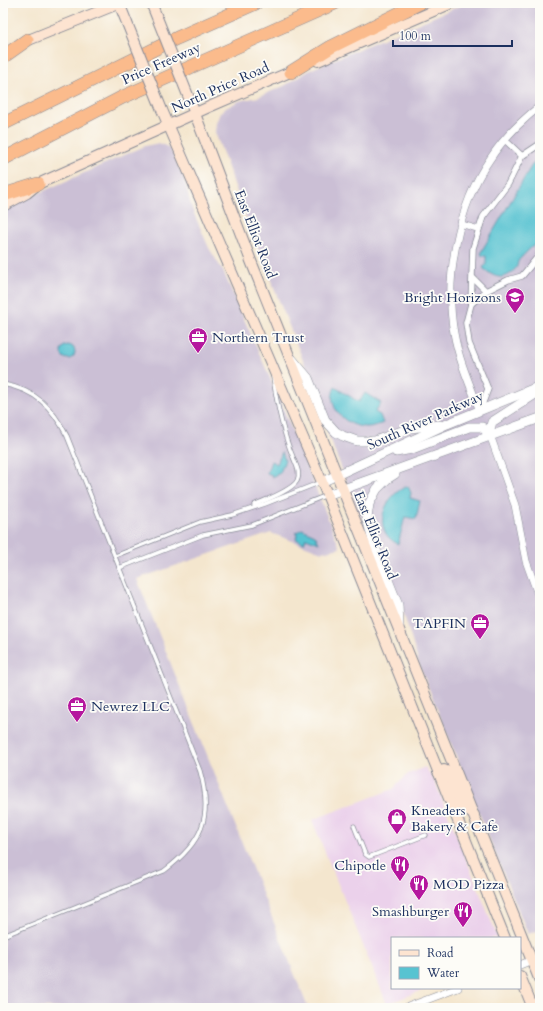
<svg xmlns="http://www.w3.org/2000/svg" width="543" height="1011" viewBox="0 0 543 1011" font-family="Cardo,serif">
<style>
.built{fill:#ebd1eb}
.industrial{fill:#cbbfd5}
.water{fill:#58c3d1;stroke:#3a7998}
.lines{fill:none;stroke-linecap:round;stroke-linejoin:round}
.service-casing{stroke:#888a96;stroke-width:5}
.pedestrian-casing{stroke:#888a96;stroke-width:7}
.minor-casing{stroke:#888a96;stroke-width:8}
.tertiary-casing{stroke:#888a96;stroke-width:10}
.secondary-casing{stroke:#888a96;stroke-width:12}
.motorway-casing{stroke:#888a96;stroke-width:14}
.service{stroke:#fff;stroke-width:3.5}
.pedestrian{stroke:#fff;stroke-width:5.5}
.minor{stroke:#fff;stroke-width:7}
.tertiary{stroke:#fff;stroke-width:9}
.secondary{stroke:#fde4d1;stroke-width:10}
.motorway{stroke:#fbbb8c;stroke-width:13}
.secondary-bridge-casing{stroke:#888a96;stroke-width:12;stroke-linecap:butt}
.secondary-bridge{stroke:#fde4d1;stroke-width:10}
.labels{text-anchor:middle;stroke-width:3.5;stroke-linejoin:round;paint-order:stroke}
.street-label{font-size:14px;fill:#1b2f5e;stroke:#fdfcf7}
.poi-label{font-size:14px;fill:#1b2f5e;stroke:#fdfcf7;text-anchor:end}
</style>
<rect width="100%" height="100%" fill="#fdfcf7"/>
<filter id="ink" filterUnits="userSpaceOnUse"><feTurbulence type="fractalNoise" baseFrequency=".025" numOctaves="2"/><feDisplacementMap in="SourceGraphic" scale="8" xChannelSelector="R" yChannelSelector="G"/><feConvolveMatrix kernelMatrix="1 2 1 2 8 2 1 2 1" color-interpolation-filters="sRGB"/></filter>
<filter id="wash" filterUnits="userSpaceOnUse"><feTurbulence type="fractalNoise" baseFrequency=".012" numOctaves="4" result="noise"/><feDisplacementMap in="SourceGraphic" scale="16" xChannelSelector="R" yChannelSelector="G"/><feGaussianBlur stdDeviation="0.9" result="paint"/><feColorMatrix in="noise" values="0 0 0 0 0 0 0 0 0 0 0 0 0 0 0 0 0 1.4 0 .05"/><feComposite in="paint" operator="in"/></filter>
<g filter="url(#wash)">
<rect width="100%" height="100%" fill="#f4e6ce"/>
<polygon class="built" points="425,767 435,782 498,938 392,938 392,988 428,988 387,1004 312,820 393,789 408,774"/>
<g class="industrial">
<polygon points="466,3 540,3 540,930 528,934 419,664 401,605 374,537 361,517 328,434 323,410 255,241 215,132 216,123 220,113 224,109 239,101 258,97 284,86 312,69"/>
<polygon points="159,143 170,148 184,179 192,209 209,248 223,271 284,410 340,548 322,552 271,533 137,579 308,1008 3,1008 3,209 145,146"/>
</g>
<g class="water">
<path d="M540 159V240C533 246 525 253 519 260 517 262 518 266 516 268 505 282 494 278 483 268L486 264V256H482L481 252 532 165Z"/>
<circle cx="68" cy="352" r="7"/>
<path d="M335 387 359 402 365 393 381 403 375 412 380 415 383 423C378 425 372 427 367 427 347 428 325 407 335 387Z"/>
<polygon points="282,452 285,460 280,473 272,477 272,475 267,473 271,461 277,464"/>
<path d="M408 486 411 493 410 498 420 501 416 519 405 517 398 544C370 531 384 494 408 486Z"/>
<polygon points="302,529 315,535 319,543 306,538 304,543 296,539 297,534 295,533"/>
</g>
</g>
<g filter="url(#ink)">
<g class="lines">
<g class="service-casing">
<g id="service">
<path d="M3 384C36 390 52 407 67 436L200 771C213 817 203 842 164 871L3 936"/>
<path d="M254 505C265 500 291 491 297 481 301 473 296 465 293 457 282 431 277 405 273 377"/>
<polyline points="115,556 200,522 232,515 265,504 321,482"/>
<polyline points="119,568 203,535 252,525 327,495"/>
<polyline points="354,826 365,854 369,857 426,835"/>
</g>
</g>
<g class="pedestrian-casing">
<g id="pedestrian">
<polyline points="505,140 522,156"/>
<polyline points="461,224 478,229"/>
<polyline points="473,278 486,291 508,280 522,276 540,254"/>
<polyline points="471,304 486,291"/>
<polyline points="480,410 488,389 469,343 466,323 471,304 473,248 483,217 508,184 522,156 540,144"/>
</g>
</g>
<g class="minor-casing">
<g id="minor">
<path d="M480 411C470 385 459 361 454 333 444 279 458 205 490 159 503 139 521 121 540 106"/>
<polyline points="490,435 515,505 526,561 540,600"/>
<polyline points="520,965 532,960"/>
<polyline points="405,1008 458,988"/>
</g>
</g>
<g class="tertiary-casing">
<g id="tertiary">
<polyline points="292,359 308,378 325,420 336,432 343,436 357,441 375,441 410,428 440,425"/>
<polyline points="490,435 490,429 492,422 540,391"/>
<polyline points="396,452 412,449 469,427 482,427 490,435"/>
<polyline points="395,474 387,479 377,489 369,504 367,518 374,545 398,605 399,626"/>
<polyline points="322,482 447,424 540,386"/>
<polyline points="327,495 540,418"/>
</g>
</g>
<g class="secondary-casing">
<g id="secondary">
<polyline points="119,3 127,23"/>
<polyline points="21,43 120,3"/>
<polyline points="318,61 452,3"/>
<polyline points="189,98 251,261 540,981"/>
<polyline points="162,110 322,482 505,938"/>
<polyline points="3,206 27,193 38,184 209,107 297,69"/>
<polyline points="438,772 444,770 448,772 462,806 474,815"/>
<polyline points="520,976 533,1008"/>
</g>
</g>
<g class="motorway-casing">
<g id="motorway">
<polyline points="3,57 27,40"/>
<polyline points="291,72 331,47 420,3"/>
<polyline points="3,124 177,38 256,3"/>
<polyline points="3,159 123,97 335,3"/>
<polyline points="3,195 38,184"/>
</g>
</g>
<use href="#service" class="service"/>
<use href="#pedestrian" class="pedestrian"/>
<use href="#minor" class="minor"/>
<use href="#tertiary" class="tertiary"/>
<use href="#secondary" class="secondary"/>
<use href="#motorway" class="motorway"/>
<g class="secondary-bridge-casing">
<g id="secondary-bridge">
<polyline points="152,5 189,98"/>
<polyline points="127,23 162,110"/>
</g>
</g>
<use href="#secondary-bridge" class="secondary-bridge"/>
</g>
</g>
<defs>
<g id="school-pin" transform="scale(1)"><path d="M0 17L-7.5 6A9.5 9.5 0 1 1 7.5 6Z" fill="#b5179e" stroke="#fdfcf7"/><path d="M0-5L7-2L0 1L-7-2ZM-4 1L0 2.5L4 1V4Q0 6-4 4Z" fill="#fff"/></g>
<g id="office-pin" transform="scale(1)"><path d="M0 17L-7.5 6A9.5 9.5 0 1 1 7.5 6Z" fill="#b5179e" stroke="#fdfcf7"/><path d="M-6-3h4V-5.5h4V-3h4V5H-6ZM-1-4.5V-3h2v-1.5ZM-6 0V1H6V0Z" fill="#fff"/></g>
<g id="shop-pin" transform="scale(1)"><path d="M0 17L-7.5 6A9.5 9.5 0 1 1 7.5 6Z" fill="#b5179e" stroke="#fdfcf7"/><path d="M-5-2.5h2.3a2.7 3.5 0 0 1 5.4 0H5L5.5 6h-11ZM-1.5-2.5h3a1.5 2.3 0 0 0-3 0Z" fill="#fff"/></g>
<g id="restaurant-pin" transform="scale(1)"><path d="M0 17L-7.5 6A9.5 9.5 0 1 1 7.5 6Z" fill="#b5179e" stroke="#fdfcf7"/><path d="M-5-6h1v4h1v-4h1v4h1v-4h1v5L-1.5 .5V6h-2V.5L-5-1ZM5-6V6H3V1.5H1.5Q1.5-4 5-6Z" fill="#fff"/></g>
</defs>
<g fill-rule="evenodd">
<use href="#school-pin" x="515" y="297"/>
<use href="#office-pin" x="198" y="337"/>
<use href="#office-pin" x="480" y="623"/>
<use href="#office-pin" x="77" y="706"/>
<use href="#shop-pin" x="397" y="818"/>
<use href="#restaurant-pin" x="400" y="865"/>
<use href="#restaurant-pin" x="419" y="884"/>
<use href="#restaurant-pin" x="463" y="911"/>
</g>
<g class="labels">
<g class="street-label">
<text transform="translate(161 63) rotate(-24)" y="5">Price Freeway</text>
<text transform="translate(220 87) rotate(-24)" y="5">North Price Road</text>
<text transform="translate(256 234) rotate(69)" y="5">East Elliot Road</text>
<text transform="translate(425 420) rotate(-24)" y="5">South River Parkway</text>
<text transform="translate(376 535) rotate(68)" y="5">East Elliot Road</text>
</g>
<g class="poi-label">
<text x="501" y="302">Bright Horizons</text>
<text x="212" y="342" text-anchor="start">Northern Trust</text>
<text x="466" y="628">TAPFIN</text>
<text x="91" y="711" text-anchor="start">Newrez LLC</text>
<text x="411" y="815" text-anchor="start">Kneaders<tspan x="411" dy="16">Bakery &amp; Cafe</tspan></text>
<text x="386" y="870">Chipotle</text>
<text x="433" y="889" text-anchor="start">MOD Pizza</text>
<text x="449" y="916">Smashburger</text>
</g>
</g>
<rect width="543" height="1011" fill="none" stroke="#fdfcf7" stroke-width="16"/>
<rect x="391" y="937" width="130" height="52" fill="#fdfcf7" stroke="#a3aaba"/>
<rect x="399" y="950" width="20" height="6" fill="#fde4d1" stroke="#a3aaba"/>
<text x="427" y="957" font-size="12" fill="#1b2f5e">Road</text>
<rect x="399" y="967" width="20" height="12" fill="#58c3d1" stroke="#a3aaba"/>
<text x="427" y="977" font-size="12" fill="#1b2f5e">Water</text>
<path d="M393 40v6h119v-6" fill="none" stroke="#1b2f5e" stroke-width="2"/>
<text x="399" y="40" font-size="12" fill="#1b2f5e" stroke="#fdfcf7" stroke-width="3" paint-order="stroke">100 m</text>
</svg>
